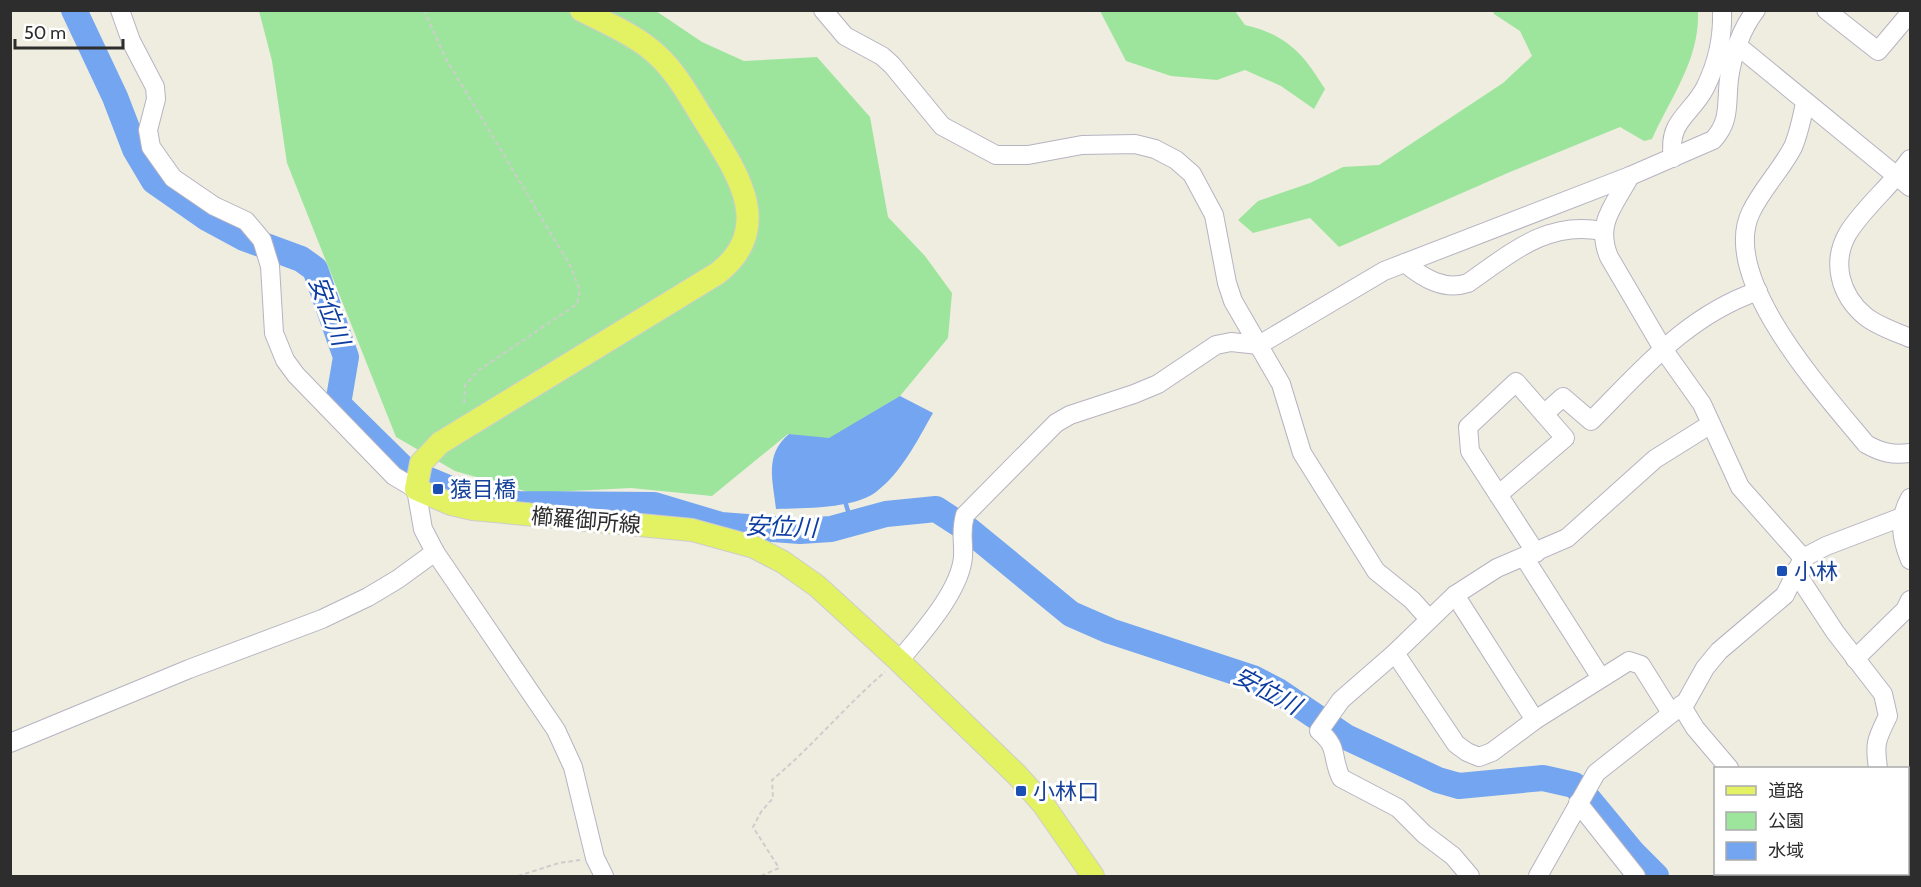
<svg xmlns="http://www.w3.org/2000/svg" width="1921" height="887" viewBox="0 0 1921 887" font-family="Cabin,'Noto Sans JP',sans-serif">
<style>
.green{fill:#9de59d}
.water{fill:#74a5f0}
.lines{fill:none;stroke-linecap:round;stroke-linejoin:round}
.stream{stroke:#74a5f0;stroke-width:4.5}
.river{stroke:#74a5f0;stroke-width:26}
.minor-casing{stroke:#b6b3c1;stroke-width:20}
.major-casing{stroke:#cdcdcd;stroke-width:24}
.path{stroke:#cdcdcd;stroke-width:2;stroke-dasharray:4.5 3;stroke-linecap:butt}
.minor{stroke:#fff;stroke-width:18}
.major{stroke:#e3f262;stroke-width:22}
.transit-dot{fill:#1a4fb4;stroke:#fff;stroke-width:2}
.labels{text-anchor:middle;stroke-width:6;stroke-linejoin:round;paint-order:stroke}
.transit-label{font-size:22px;fill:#164399;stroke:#fff;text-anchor:start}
.street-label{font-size:22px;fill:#2d2d2d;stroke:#fff}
.water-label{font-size:24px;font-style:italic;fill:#0d3da2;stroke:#fff}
</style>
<rect width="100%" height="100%" fill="#efede0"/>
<g class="green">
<polygon points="259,11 656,11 702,42 744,61 817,57 870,117 888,217 925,256 952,293 948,338 900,396 829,439 788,434 712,496 631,488 532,493 455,471 396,437 287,163 272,61"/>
<path d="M1100 11H1235L1245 25C1287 35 1303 53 1325 89L1314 109 1281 86 1245 70 1217 80 1171 76 1126 61Z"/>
<path d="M1493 11H1698C1700 59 1671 97 1652 139L1644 141 1620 127 1510 172 1339 247 1310 218 1253 233 1238 220 1258 201 1310 183 1343 167 1379 165 1503 83 1532 56 1520 31 1494 14Z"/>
</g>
<path class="water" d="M900 396 933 413C917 441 902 472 876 492 854 509 802 508 776 509 773 480 764 455 789 434L829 438Z"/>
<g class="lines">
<polyline class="stream" points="844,498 852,524"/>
<polyline class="river" points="74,10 115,97 135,149 154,181 207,218 244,238 301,259 315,269 346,357 338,404 405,470 477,500 519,504 654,505 721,525 800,531 831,529 886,514 936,509 970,531 1071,614 1110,631 1253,678 1278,691 1346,737 1438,780 1459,786 1543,778 1574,785 1590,801 1633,853 1656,876"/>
<g class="minor-casing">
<g id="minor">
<polyline points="120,10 131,41 155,87 156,99 148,130 151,147 173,178 214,206 246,221 262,240 270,266 274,333 285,360 296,375 394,476 416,489 423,529 435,552 556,730 573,767 595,858 604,876"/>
<polyline points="823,10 845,36 882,56 892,65 942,126 996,155 1028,155 1082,145 1135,144 1155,149 1176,160 1192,174 1214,215 1227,283 1233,301 1281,384 1302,453 1376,571 1412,600 1429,619"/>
<polyline points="1826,10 1878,51 1910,13"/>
<polyline points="1738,46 1910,187"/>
<path d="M1805 103C1802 118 1799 133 1793 147 1781 170 1762 189 1751 212 1718 279 1827 396 1866 444 1882 453 1892 455 1910 453"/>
<path d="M1673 158C1667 121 1690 116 1705 88 1717 64 1723 37 1722 10"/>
<path d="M1910 159C1892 185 1865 206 1848 233 1831 262 1840 295 1865 316 1877 326 1896 332 1910 338"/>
<path d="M1630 176C1614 206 1595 223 1609 257L1663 349 1702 404 1740 487 1803 558"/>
<path d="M1405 263C1423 278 1444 291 1468 283 1510 254 1547 220 1602 231"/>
<path d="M1544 414 1563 397 1591 421C1643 369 1686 316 1758 291"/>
<polyline points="1498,495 1565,438 1516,382 1468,427 1470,451 1536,553"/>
<path d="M1910 498C1898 519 1901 538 1910 560"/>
<polyline points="1524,557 1601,678"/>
<path d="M1795 571 1835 632 1883 694 1888 716C1877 739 1874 742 1878 768"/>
<polyline points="1455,595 1535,720"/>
<polyline points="1395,653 1456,744 1467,752 1479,757 1492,752 1535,720 1629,661 1641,665 1671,713"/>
<polyline points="1855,659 1905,610 1910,600"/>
<path d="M899 661C920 635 960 592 963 557 964 540 960 533 965 515L1056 423 1070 415 1134 394 1158 384 1216 345 1231 342 1259 345 1384 271 1630 176 1713 140C1731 121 1726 103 1729 79 1732 56 1741 29 1756 10"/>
<polyline points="1681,705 1695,728 1729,768"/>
<polyline points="10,743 189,669 322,619 368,597 398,579 435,552"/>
<polyline points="1578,803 1636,876"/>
<polyline points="1908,824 1910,829"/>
<path d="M1470 876 1453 856 1424 834 1398 808 1341 778C1331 757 1339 747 1319 731L1341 700 1395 653 1455 595 1497 568 1567 538 1655 459 1711 424"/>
<polyline points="1538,876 1596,773 1686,702 1705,668 1719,651 1785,595 1803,558 1826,546 1902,517"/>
<polyline points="1733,876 1736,874"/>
</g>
</g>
<g class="major-casing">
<path id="major" d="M581 10C604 22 629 32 649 48 674 67 688 95 704 120 735 170 777 226 718 273L440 443 421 463 416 489 451 504 473 509 692 530 754 547 783 562 817 586 899 661 1017 775 1043 804 1093 876"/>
</g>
<g class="path">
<polyline points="424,10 445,57 571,267 580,291 577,304 479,370 465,385 464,406"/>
<polyline points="518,876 559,863 580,860"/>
<path d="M761 876 779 868 753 827 761 812 773 798 772 780C813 746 845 706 885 672"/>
</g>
<use href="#minor" class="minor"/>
<use href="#major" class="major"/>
</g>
<g class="transit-dot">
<rect x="432" y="483" width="12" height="12" rx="3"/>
<rect x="1776" y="565" width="12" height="12" rx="3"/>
<rect x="1015" y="785" width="12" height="12" rx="3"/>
</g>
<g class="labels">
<g class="transit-label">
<text x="450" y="497">猿目橋</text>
<text x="1794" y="579">小林</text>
<text x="1033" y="799">小林口</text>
</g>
<g class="street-label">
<text transform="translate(586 520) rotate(5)" y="8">櫛羅御所線</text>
</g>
<g class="water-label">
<text transform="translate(329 311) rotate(69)" y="8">安位川</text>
<text transform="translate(781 527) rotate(2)" y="8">安位川</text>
<text transform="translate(1267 691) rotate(28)" y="8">安位川</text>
</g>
</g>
<rect width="1921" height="887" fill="none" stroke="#2d2d2d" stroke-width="24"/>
<rect x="1714" y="767" width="195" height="108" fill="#ffffff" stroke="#ababab" stroke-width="1.5"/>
<rect x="1726" y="786" width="30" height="9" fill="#e3f262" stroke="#ababab" stroke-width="1.5"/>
<text x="1768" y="797" font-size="18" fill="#2d2d2d">道路</text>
<rect x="1726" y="812" width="30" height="18" fill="#9de59d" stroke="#ababab" stroke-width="1.5"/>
<text x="1768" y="827" font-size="18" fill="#2d2d2d">公園</text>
<rect x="1726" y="842" width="30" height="18" fill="#74a5f0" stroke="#ababab" stroke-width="1.5"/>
<text x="1768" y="857" font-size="18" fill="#2d2d2d">水域</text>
<path d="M15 39v9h108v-9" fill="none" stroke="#2d2d2d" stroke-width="3"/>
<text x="24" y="39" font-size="18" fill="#2d2d2d" stroke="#ffffff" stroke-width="4.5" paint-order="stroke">50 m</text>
</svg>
